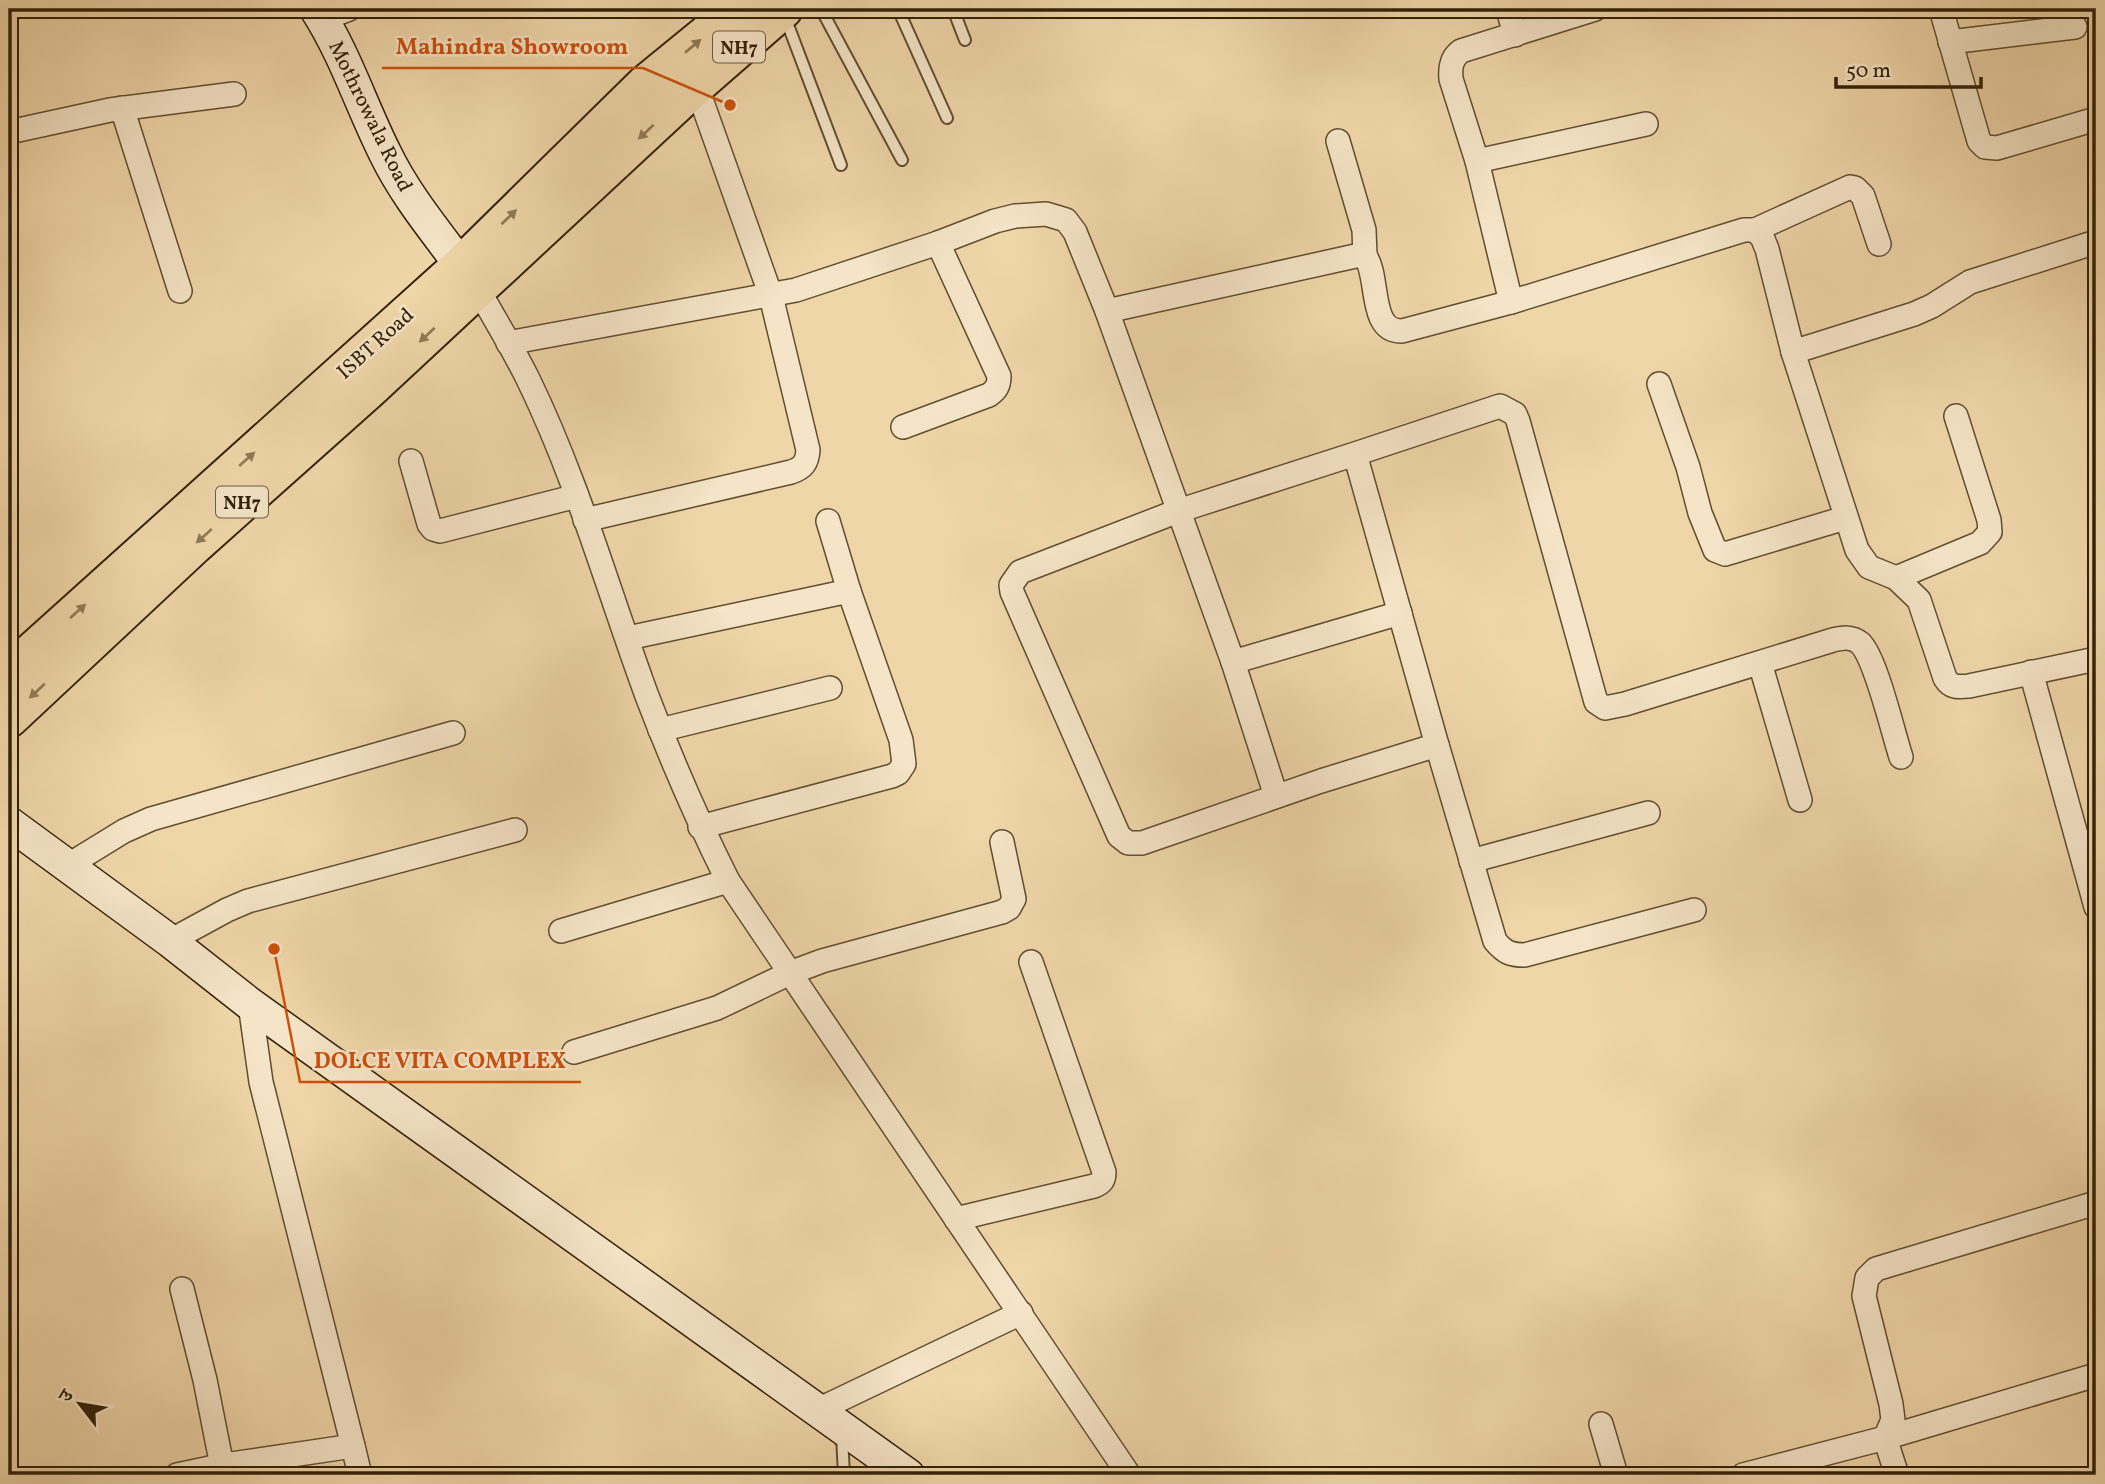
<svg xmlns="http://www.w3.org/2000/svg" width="2105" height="1484" viewBox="0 0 2105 1484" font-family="Vollkorn,'Noto Serif Devanagari',serif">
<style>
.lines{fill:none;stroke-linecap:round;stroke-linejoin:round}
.lane-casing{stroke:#614e30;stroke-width:14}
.street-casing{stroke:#614e30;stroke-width:26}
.secondary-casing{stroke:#322008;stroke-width:35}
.highway-casing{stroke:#322008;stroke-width:42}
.lane{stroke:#f5e4c7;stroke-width:10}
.street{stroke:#f5e4c7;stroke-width:23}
.secondary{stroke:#f5e4c7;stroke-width:32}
.highway{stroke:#efd6a9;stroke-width:38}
.oneway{fill:#907b58}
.labels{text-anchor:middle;stroke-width:5;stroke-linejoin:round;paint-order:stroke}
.shield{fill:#f5e4c7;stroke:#6c5b41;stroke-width:2}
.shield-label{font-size:19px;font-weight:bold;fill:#322008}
.street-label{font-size:21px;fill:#322008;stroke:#f5e4c7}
.leader{fill:none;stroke:#cd500b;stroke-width:2.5}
.callout-dot{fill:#cd500b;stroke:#f5e4c7;stroke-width:2.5}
.callout-label{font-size:23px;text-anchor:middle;font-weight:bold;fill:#cd500b;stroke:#f5e4c7;stroke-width:5;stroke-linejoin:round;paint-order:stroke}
</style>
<rect width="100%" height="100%" fill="#efd6a9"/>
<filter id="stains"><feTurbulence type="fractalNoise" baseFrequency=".00286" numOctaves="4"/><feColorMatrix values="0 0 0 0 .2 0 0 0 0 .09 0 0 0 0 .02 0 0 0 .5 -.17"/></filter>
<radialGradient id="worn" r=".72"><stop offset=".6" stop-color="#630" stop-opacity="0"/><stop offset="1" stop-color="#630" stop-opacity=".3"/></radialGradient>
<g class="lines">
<g class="lane-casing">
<g id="lane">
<polyline points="821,9 902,160"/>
<polyline points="898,9 947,118"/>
<polyline points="953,9 965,40"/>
<polyline points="785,17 841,165"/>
<polyline points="842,1436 844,1475"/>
</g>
</g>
<g class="street-casing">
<g id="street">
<polyline points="1508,9 1515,35"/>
<polyline points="1941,9 1979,141 1985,147 1997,148 2096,119"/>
<polyline points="323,19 349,9"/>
<polyline points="1950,42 2075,27"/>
<polyline points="122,108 180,291"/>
<polyline points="9,132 110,110 234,94"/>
<polyline points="1338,141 1364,230 1365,256"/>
<polyline points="1477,161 1646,124"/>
<polyline points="1755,230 1850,187 1855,188 1863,196 1879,244"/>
<path d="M478 289C494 318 512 347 527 377 577 479 608 590 647 696 671 759 698 821 728 881L1129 1475"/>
<path d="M1511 302 1477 161 1451 79C1450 68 1451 58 1461 51L1595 9"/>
<path d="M1107 311 1360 255 1365 256C1380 276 1368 332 1402 331L1511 302 1744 230H1755L1762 237 1767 249 1793 352 1857 550 1869 567 1896 578 1919 600 1945 678C1951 688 1958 687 1969 686L2096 659"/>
<polyline points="508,343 796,290 938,243 995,221 1015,216 1046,214 1066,220 1075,232 1107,311 1233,662"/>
<polyline points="1793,352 1914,314 1932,306 1970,282 2096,242"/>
<polyline points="1659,384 1688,467 1700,513 1715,550 1725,554 1845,518"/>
<path d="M903 427 989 395C996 390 999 386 999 376L938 243"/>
<path d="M1355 454 1178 511 1020 572 1011 585 1012 592 1119 836 1128 843H1142L1321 781 1437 745 1355 454 1500 406 1515 414 1518 421 1596 702 1605 708 1625 704 1833 640C1843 638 1852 636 1860 643 1876 658 1893 733 1901 757"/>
<polyline points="411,461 429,524 433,529 440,531 577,496"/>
<path d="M585 520 791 472C803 468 807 463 808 450L771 296 696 85"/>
<polyline points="1896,578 1980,543 1990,532 1989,520 1956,416"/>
<polyline points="628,638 849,591"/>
<polyline points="1760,663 1800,800"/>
<polyline points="2031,672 2096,907"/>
<polyline points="660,730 830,688"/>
<path d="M1437 745 1495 941C1505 953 1511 955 1525 955L1694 910"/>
<polyline points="1276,796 1233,662 1400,613"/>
<polyline points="700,827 892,776 898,773 904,764 901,740 849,591 828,521"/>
<polyline points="1471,861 1648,813"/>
<polyline points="67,866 124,831 151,819 453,733"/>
<polyline points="561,931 728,881"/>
<polyline points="170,941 227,910 248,901 515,830"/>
<polyline points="574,1052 717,1008 790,973 822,961 1002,912 1009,908 1014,899 1002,842"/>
<path d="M956 1219 1094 1186C1102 1183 1104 1180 1104 1172L1031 962"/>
<polyline points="182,1289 205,1380 222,1466"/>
<polyline points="818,1410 1021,1313"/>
<polyline points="1601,1424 1616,1475"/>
<polyline points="353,1446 360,1475"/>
<polyline points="177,1475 224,1465 353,1446 261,1082 250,1004"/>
<polyline points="1743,1475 1885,1438 2096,1375"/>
<polyline points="1897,1475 1885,1438 1893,1420 1891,1404 1864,1296 1867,1278 1876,1269 2096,1203"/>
</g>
</g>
<g class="secondary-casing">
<g id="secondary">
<path d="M316 9C345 54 361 105 385 153 408 201 445 242 475 285"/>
<polyline points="9,823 170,941 250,1004 908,1475"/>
</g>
</g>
<g class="highway-casing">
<g id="highway">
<polyline points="9,673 461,266 645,85 738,9"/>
<polyline points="9,718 194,545 370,388 696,85 783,9"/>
</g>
</g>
<use href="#lane" class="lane"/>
<use href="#street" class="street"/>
<use href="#secondary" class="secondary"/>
<use href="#highway" class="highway"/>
</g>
<defs><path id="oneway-solid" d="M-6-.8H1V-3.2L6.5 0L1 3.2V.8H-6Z" transform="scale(1.75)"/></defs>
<g class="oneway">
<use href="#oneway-solid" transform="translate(693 46) rotate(-40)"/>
<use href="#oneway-solid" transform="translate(646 132) rotate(137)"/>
<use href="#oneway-solid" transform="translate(509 217) rotate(-44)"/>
<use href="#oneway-solid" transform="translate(427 335) rotate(137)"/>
<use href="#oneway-solid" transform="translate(247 459) rotate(-42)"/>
<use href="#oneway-solid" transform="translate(204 536) rotate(138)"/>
<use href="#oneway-solid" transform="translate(78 611) rotate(-42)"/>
<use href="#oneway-solid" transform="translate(37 691) rotate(137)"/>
</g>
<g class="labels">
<g class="shield">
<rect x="713" y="31.5" width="52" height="31" rx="5"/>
<rect x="216" y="486.5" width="52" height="31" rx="5"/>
</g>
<g class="shield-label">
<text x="739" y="54">NH7</text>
<text x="242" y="509">NH7</text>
</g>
<g class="street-label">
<text transform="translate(371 116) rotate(64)" y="7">Mothrowala Road</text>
<text transform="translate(375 343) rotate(-42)" y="7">ISBT Road</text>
</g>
</g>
<path class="leader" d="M730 105L643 68H382M274 949L300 1082H581"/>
<g class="callout-dot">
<circle cx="730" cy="105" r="7"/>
<circle cx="274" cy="949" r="7"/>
</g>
<g class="callout-label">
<text x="512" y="54">Mahindra Showroom</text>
<text x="440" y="1068">DOLCE VITA COMPLEX</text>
</g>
<rect width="2105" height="1484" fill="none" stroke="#efd6a9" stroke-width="35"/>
<rect x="10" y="10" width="2084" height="1463" fill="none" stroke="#322008" stroke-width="3.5"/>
<rect x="18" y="18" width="2070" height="1449" fill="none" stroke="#322008" stroke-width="2"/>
<g transform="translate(80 1404) rotate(301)" stroke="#f5e4c7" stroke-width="5" paint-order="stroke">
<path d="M0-5L12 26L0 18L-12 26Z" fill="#322008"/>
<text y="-10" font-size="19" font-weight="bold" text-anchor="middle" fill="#322008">उ</text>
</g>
<path d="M1836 77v10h145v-10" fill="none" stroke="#322008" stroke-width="3.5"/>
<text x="1846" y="77" font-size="21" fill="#322008" stroke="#f5e4c7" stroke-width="5" paint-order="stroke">50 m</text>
<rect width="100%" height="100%" filter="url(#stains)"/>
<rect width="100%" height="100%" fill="url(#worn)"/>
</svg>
